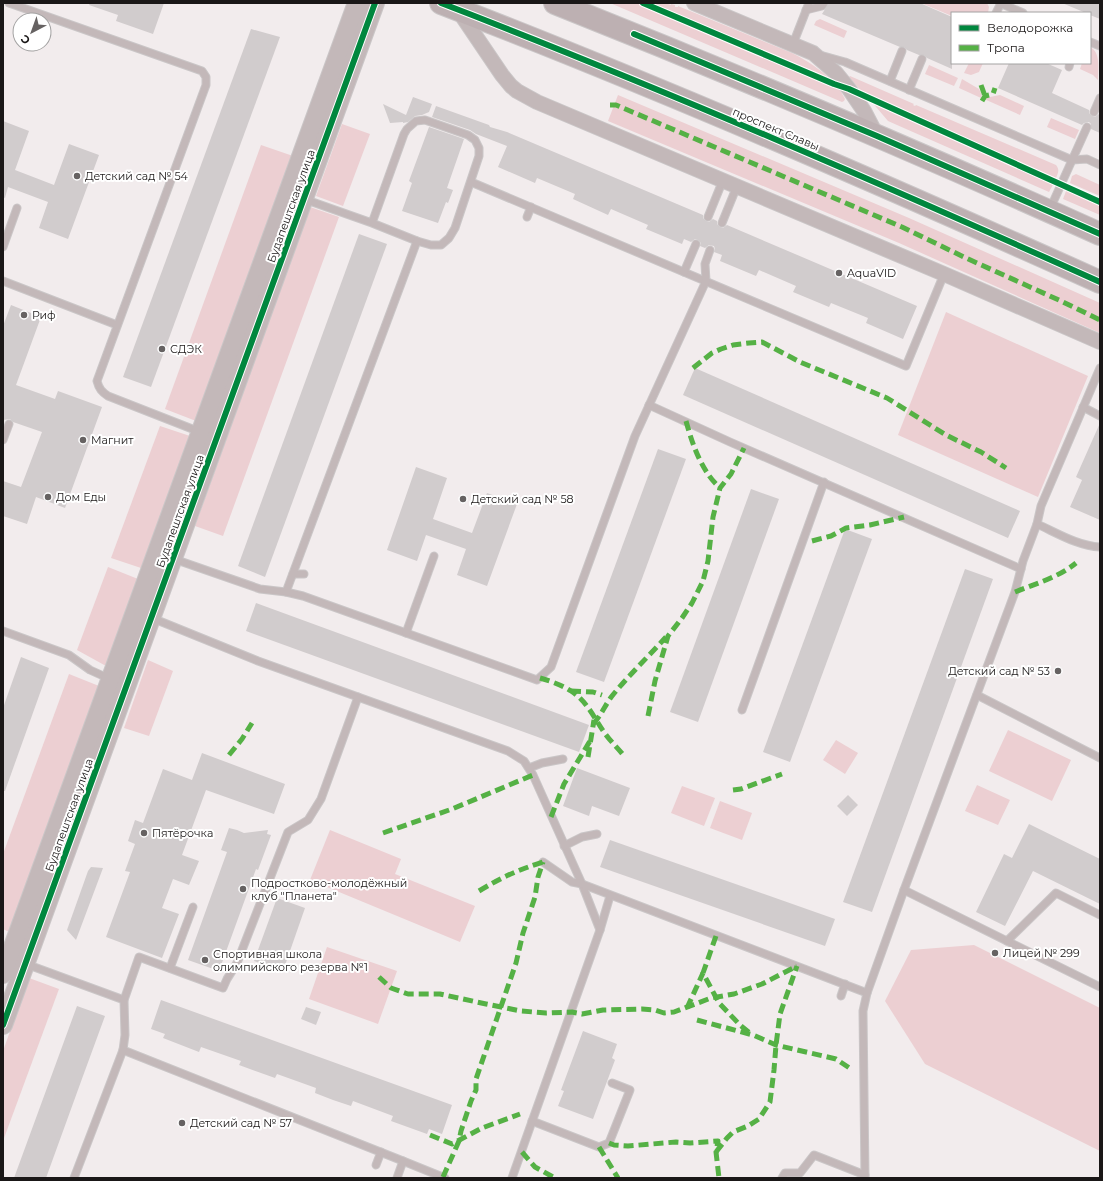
<svg xmlns="http://www.w3.org/2000/svg" width="1103" height="1181" viewBox="0 0 1103 1181" font-family="Montserrat,sans-serif">
<style>
.green{fill:#eccfd2}
.building{fill:#d1cccd}
.lines{fill:none;stroke-linecap:round;stroke-linejoin:round}
.service-casing{stroke:#cac6c7;stroke-width:9}
.minor-casing{stroke:#cac6c7;stroke-width:16}
.tertiary-casing{stroke:#cac6c7;stroke-width:20}
.primary-casing{stroke:#cac6c7;stroke-width:24}
.service{stroke:#c3b8b9;stroke-width:7}
.minor{stroke:#c3b8b9;stroke-width:14}
.tertiary{stroke:#c3b8b9;stroke-width:18}
.primary{stroke:#bdb0b2;stroke-width:22}
.quiet{stroke:#55b145;stroke-width:5;stroke-dasharray:10 5;stroke-linecap:butt}
.cycleway-casing{stroke:#fff;stroke-width:8}
.cycleway{stroke:#00873e;stroke-width:6}
.poi-dot{fill:#666262;stroke:#fff;stroke-width:1.5}
.labels{text-anchor:middle;stroke-width:4;stroke-linejoin:round;paint-order:stroke}
.street-label{font-size:11px;fill:#1a1717;stroke:#fff}
.poi-label{font-size:11px;fill:#1a1717;stroke:#fff;text-anchor:start}
</style>
<rect width="100%" height="100%" fill="#f2eced"/>
<g class="green">
<polygon points="610,3 637,3 839,88 845,99 844,101 842,102"/>
<path d="M648 3H669L668 4 671 5V4L675 5V7H678V6L792 53C808 61 821 70 834 82Z"/>
<polygon points="921,3 987,3 989,7 988,13 952,13 952,16"/>
<polygon points="820,19 847,31 844,38 814,25 816,21"/>
<path d="M1090 47C1101 52 1098 69 1098 80L1093 75 1080 69 1082 63H1090Z"/>
<polygon points="969,63 983,63 979,72 971,75 964,73"/>
<polygon points="929,65 958,78 954,86 925,74"/>
<path d="M850 76 914 104 913 105 915 106 916 105 1056 165C1060 170 1058 173 1056 178L866 97 849 77Z"/>
<polygon points="962,79 979,89 982,95 981,98 959,88"/>
<polygon points="618,95 909,218 1100,303 1100,333 899,243 608,121"/>
<polygon points="1000,95 1024,106 1020,115 984,99 985,98"/>
<polygon points="871,101 1055,181 1049,192 897,125 888,121"/>
<polygon points="1051,118 1079,130 1075,139 1047,127"/>
<polygon points="342,124 370,134 343,206 316,196"/>
<polygon points="261,145 293,156 196,421 165,409"/>
<polygon points="1076,174 1100,185 1100,196 1070,183 1072,176"/>
<polygon points="1068,186 1100,200 1100,215 1063,199"/>
<polygon points="310,207 339,217 223,536 195,526"/>
<polygon points="946,312 1088,376 1038,497 898,435"/>
<polygon points="160,426 190,436 141,568 111,558"/>
<polygon points="108,567 138,579 106,666 77,650"/>
<polygon points="148,660 173,671 149,736 124,728"/>
<polygon points="69,674 99,686 9,932 3,929 3,854"/>
<polygon points="1008,730 1071,760 1052,801 989,771"/>
<polygon points="836,740 858,753 845,774 823,760"/>
<polygon points="977,785 1010,800 998,825 965,811"/>
<polygon points="682,786 715,798 704,826 671,813"/>
<polygon points="720,801 752,813 742,840 710,828"/>
<polygon points="330,830 401,859 395,874 475,906 460,942 310,880"/>
<polygon points="974,945 1100,1008 1100,1151 925,1064 885,1001 911,950"/>
<polygon points="327,947 397,971 378,1024 309,999"/>
<polygon points="29,978 59,989 3,1141 3,1051"/>
</g>
<g class="building">
<polygon points="90,3 164,3 153,34 116,21 118,15 89,5"/>
<polygon points="829,3 920,3 952,17 952,69 927,58 924,55 919,55 907,50 904,47 900,47 822,14"/>
<polygon points="1062,3 1100,3 1100,19 1090,15 1090,13 1086,13"/>
<polygon points="251,29 280,37 151,387 123,377"/>
<polygon points="1009,63 1046,63 1062,70 1052,93 1089,110 1089,113 1092,116 1095,117 1099,114 1100,115 1100,133 1091,129 1091,124 1089,122 1084,123 1082,125 998,88"/>
<polygon points="413,97 432,104 429,112 422,115 415,116 408,122 403,123 403,122 390,123 383,104 406,115"/>
<polygon points="436,106 489,125 490,127 507,132 703,215 703,218 706,221 709,222 713,219 717,221 717,224 720,227 723,228 727,225 917,306 903,339 866,323 868,318 831,303 829,307 793,292 796,286 759,270 756,276 720,261 722,255 714,252 715,249 714,246 709,245 705,248 700,246 701,243 698,240 695,239 691,242 684,239 682,244 646,229 648,225 611,209 608,215 573,199 575,194 537,178 535,183 498,167 507,146 476,134 470,130 432,117"/>
<polygon points="3,121 29,131 15,170 54,185 69,144 99,155 68,239 39,228 48,202 8,187 5,198 3,197"/>
<polygon points="429,127 464,139 447,188 453,190 448,203 446,202 438,223 402,211 412,183 409,181"/>
<polygon points="359,234 387,244 265,577 238,566"/>
<polygon points="11,305 41,317 16,385 55,399 58,391 102,407 65,508 36,497 27,524 3,516 3,481 21,487 42,432 13,422 10,419 3,420 3,326"/>
<polygon points="695,368 1020,511 1008,538 683,395"/>
<polygon points="1100,423 1100,520 1070,507 1082,480 1076,477"/>
<polygon points="658,449 686,459 604,682 576,672"/>
<polygon points="416,467 447,478 433,519 472,533 487,493 517,504 487,586 457,575 466,549 426,535 417,561 387,550"/>
<polygon points="751,489 779,499 698,722 670,712"/>
<polygon points="845,529 872,539 790,762 763,752"/>
<polygon points="965,569 993,579 872,912 843,902"/>
<polygon points="256,603 589,725 579,752 246,631"/>
<polygon points="21,657 49,668 5,791 3,791 3,708"/>
<polygon points="202,753 285,784 274,814 206,790 182,855 199,861 189,885 173,879 162,908 179,914 162,958 106,937 130,872 125,871 135,844 128,841 135,820 143,823 163,769 192,780"/>
<polygon points="577,768 630,788 619,816 592,806 589,816 563,806"/>
<polygon points="848,795 858,805 847,816 837,806"/>
<polygon points="1029,824 1100,859 1100,904 1033,871 1005,926 976,912 1004,854 1012,858"/>
<polygon points="229,828 237,830 244,833 268,830 267,834 271,835 258,870 256,869 219,971 188,960 227,852 221,850"/>
<polygon points="610,840 835,919 825,946 600,867"/>
<polygon points="91,867 103,868 76,940 67,930 88,871"/>
<polygon points="277,898 305,908 283,971 254,961"/>
<polygon points="161,1000 452,1105 442,1134 429,1129 427,1134 391,1121 393,1116 353,1101 351,1106 333,1100 315,1093 316,1088 277,1074 275,1078 239,1065 241,1061 201,1047 199,1052 163,1038 165,1034 151,1029"/>
<polygon points="77,1006 105,1016 83,1076 46,1178 14,1178"/>
<polygon points="306,1007 321,1012 316,1025 301,1019"/>
<polygon points="583,1031 617,1044 612,1058 615,1060 593,1119 558,1106 564,1091 561,1090"/>
</g>
<g class="lines">
<g class="service-casing">
<g id="service">
<path d="M9 3 202 71 206 77V85L97 381C99 389 102 392 108 396L200 432"/>
<polyline points="1000,3 1023,13"/>
<polyline points="806,10 822,6 824,3"/>
<polyline points="996,13 1001,3"/>
<polyline points="1090,42 1100,46"/>
<polyline points="793,44 809,3"/>
<polyline points="820,55 845,62 1072,160 1087,159 1100,165"/>
<polyline points="1069,67 1070,63"/>
<polyline points="890,81 902,51"/>
<polyline points="909,90 922,59"/>
<polyline points="1094,112 1100,98"/>
<polyline points="471,182 906,366 944,274"/>
<polyline points="304,199 372,223 417,241 431,245 441,245 449,238 455,228 479,156 479,148 475,140 468,135 425,120 416,121 407,129 404,134 372,223"/>
<polyline points="1050,209 1087,127"/>
<polyline points="527,217 531,207"/>
<polyline points="708,217 723,180"/>
<polyline points="722,223 737,186"/>
<polyline points="3,247 17,208"/>
<polyline points="684,272 696,244"/>
<polyline points="3,281 117,325"/>
<polyline points="649,405 730,442 1021,569"/>
<polyline points="1083,407 1100,416"/>
<polyline points="3,440 9,424"/>
<path d="M1037 524C1057 533 1078 546 1100 547"/>
<polyline points="174,559 260,589 286,592 303,596 537,680 551,667 635,436 706,281 705,264 710,250"/>
<polyline points="293,574 304,574"/>
<polyline points="286,592 417,241"/>
<polyline points="152,618 258,661 508,751 524,761 533,775 582,884 600,930"/>
<polyline points="3,631 69,655 90,670 110,679"/>
<polyline points="406,633 434,556"/>
<polyline points="977,695 1100,758"/>
<polyline points="742,710 824,482"/>
<polyline points="529,768 542,763 563,759"/>
<polyline points="564,846 582,837 597,834"/>
<polyline points="543,862 572,882 582,884 867,993"/>
<polyline points="904,890 1100,987"/>
<polyline points="1007,941 1056,893 1100,915"/>
<polyline points="26,964 124,1000"/>
<polyline points="170,968 193,907"/>
<polyline points="841,996 845,984"/>
<polyline points="123,1050 403,1161"/>
<polyline points="532,1121 599,1147 609,1143 630,1090 612,1083"/>
<polyline points="376,1165 381,1152"/>
<polyline points="74,1178 123,1050 125,1035 124,1000 139,957 223,988 227,979 237,963 288,832 308,820 321,799 358,697"/>
<polyline points="397,1178 403,1161 445,1178"/>
<polyline points="512,1178 600,930 610,896"/>
<polyline points="782,1178 785,1173 800,1173 814,1155 865,1175"/>
<polyline points="865,1178 863,1011 867,993 904,890 1015,592 1023,561 1037,524 1041,506 1100,368"/>
</g>
</g>
<g class="minor-casing">
<g id="minor">
<polyline points="694,3 813,53 836,73 849,89 864,111 877,136"/>
<polyline points="458,10 502,75 511,86 517,91 537,102 944,274 1100,342"/>
</g>
</g>
<g class="tertiary-casing">
<g id="tertiary">
<polyline points="3,974 357,3"/>
<polyline points="3,1025 375,3"/>
</g>
</g>
<g class="primary-casing">
<g id="primary">
<path d="M441 3C664 89 882 184 1100 282"/>
<path d="M555 3C739 76 920 153 1100 234"/>
</g>
</g>
<use href="#service" class="service"/>
<use href="#minor" class="minor"/>
<use href="#tertiary" class="tertiary"/>
<use href="#primary" class="primary"/>
<g class="quiet">
<polyline points="981,85 985,96"/>
<polyline points="982,101 985,96 993,94 995,88"/>
<polyline points="610,105 616,105 902,227 966,258 1061,301 1100,320"/>
<polyline points="693,368 712,353 721,349 733,345 749,343 762,342 800,362 887,398 946,435 981,452 1006,468"/>
<path d="M686 421C691 439 697 458 708 474 711 479 716 484 720 488"/>
<polyline points="812,541 831,536 846,528 870,525 904,517"/>
<path d="M1015 592C1035 584 1059 577 1076 563"/>
<path d="M540 678C550 681 562 685 571 691 587 701 594 718 604 732 610 741 618 748 624 756"/>
<polyline points="571,691 593,692 602,695"/>
<polyline points="648,716 655,681 668,636 682,618 692,603 703,581 708,561 713,517 720,488 731,474 744,448"/>
<path d="M593 724C601 716 605 705 612 696 629 675 648 657 666 637"/>
<polyline points="229,755 242,739 252,723"/>
<polyline points="588,757 594,720"/>
<polyline points="733,790 741,789 782,774"/>
<polyline points="551,817 564,784 590,741"/>
<polyline points="383,833 452,809 533,775"/>
<path d="M479 891C502 877 518 870 543 862"/>
<polyline points="716,936 703,973 719,1003 740,1025 751,1034"/>
<polyline points="379,977 391,988 408,994 440,994 486,1004 521,1011 546,1013 572,1012 582,1014 603,1010 642,1009 655,1010 664,1013 674,1012 711,998 734,994 762,984 797,966"/>
<polyline points="687,1008 703,973"/>
<polyline points="697,1020 753,1035 776,1045 836,1059 851,1069"/>
<polyline points="430,1135 452,1144 482,1128 520,1114"/>
<polyline points="609,1143 614,1145 628,1146 676,1142 690,1143 718,1141 716,1152 719,1178"/>
<polyline points="599,1147 618,1178"/>
<polyline points="522,1152 535,1167 555,1178"/>
<polyline points="716,1152 727,1138 733,1132 748,1126 759,1119 770,1102 774,1070 776,1045 780,1014 797,966"/>
<polyline points="443,1177 459,1141 461,1131 471,1101 476,1090 476,1079 516,963 523,933 535,897 538,877 543,862"/>
</g>
<g class="cycleway-casing">
<g id="cycleway">
<path d="M441 3C664 89 882 184 1100 282"/>
<polyline points="643,3 834,84 849,89 1100,202"/>
<polyline points="634,34 877,136 1100,234"/>
<polyline points="3,1025 375,3"/>
</g>
</g>
<use href="#cycleway" class="cycleway"/>
</g>
<g class="poi-dot">
<circle cx="77" cy="176" r="4"/>
<circle cx="839" cy="273" r="4"/>
<circle cx="24" cy="315" r="4"/>
<circle cx="162" cy="349" r="4"/>
<circle cx="83" cy="440" r="4"/>
<circle cx="48" cy="497" r="4"/>
<circle cx="463" cy="499" r="4"/>
<circle cx="1058" cy="671" r="4"/>
<circle cx="144" cy="833" r="4"/>
<circle cx="243" cy="889" r="4"/>
<circle cx="995" cy="953" r="4"/>
<circle cx="205" cy="960" r="4"/>
<circle cx="182" cy="1123" r="4"/>
</g>
<g class="labels">
<g class="street-label">
<text transform="translate(776 129) rotate(23)" y="4">проспект Славы</text>
<text transform="translate(291 206) rotate(-70)" y="4">Будапештская улица</text>
<text transform="translate(180 511) rotate(-70)" y="4">Будапештская улица</text>
<text transform="translate(69 815) rotate(-70)" y="4">Будапештская улица</text>
</g>
<g class="poi-label">
<text x="85" y="180">Детский сад № 54</text>
<text x="847" y="277">AquaVID</text>
<text x="32" y="319">Риф</text>
<text x="170" y="353">СДЭК</text>
<text x="91" y="444">Магнит</text>
<text x="56" y="501">Дом Еды</text>
<text x="471" y="503">Детский сад № 58</text>
<text x="1050" y="675" text-anchor="end">Детский сад № 53</text>
<text x="152" y="837">Пятёрочка</text>
<text x="251" y="887">Подростково-молодёжный<tspan x="251" dy="13">клуб "Планета"</tspan></text>
<text x="1003" y="957">Лицей № 299</text>
<text x="213" y="958">Спортивная школа<tspan x="213" dy="13">олимпийского резерва №1</tspan></text>
<text x="190" y="1127">Детский сад № 57</text>
</g>
</g>
<rect width="1103" height="1181" fill="none" stroke="#1a1717" stroke-width="8"/>
<rect x="951" y="12" width="140" height="52" fill="#ffffff" stroke="#a3a2a2"/>
<rect x="959" y="25" width="20" height="6" fill="#00873e" stroke="#a3a2a2"/>
<text x="987" y="32" font-size="12" fill="#1a1717">Велодорожка</text>
<rect x="959" y="45" width="20" height="6" fill="#55b145" stroke="#a3a2a2"/>
<text x="987" y="52" font-size="12" fill="#1a1717">Тропа</text>
<g transform="translate(32 32) rotate(221)"><circle r="19" fill="#ffffff" stroke="#a3a2a2"/>
<path d="M0-3L7 15L0 10L-7 15Z" fill="#666262"/>
<text y="-6" font-size="11" font-weight="bold" text-anchor="middle" fill="#1a1717">С</text>
</g>
</svg>
